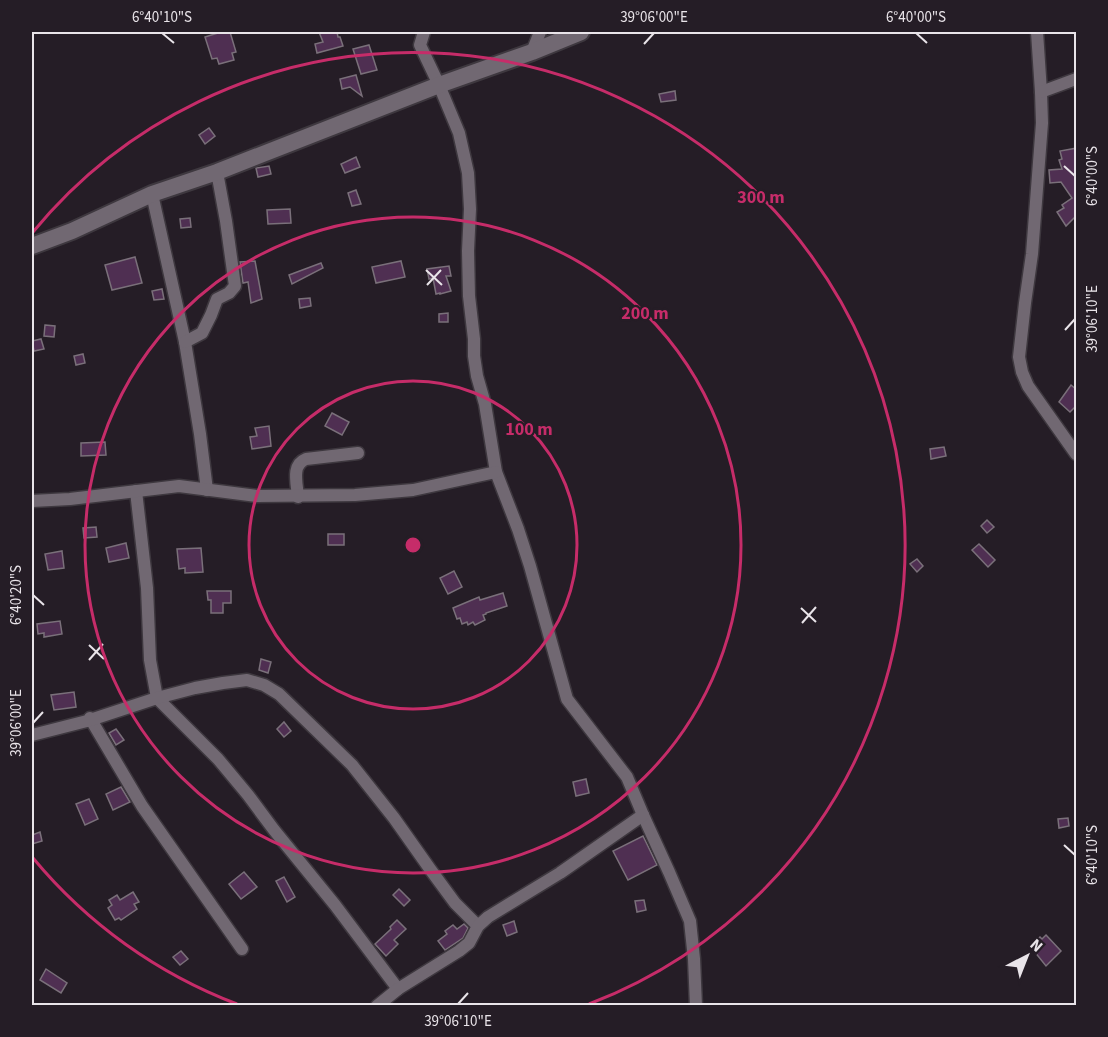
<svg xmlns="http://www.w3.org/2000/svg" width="1108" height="1037" viewBox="0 0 1108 1037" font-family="'Source Sans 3',sans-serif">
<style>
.building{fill:#4f2f52;stroke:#7a707a;stroke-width:1.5}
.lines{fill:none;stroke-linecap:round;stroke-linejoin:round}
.street-casing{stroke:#3e383f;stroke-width:15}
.secondary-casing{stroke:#3e383f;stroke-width:20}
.street{stroke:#716872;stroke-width:12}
.secondary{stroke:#716872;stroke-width:16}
.ticks{fill:none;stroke:#e9e4e9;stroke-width:2}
.ring{fill:none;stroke:#c62c69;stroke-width:3}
.centre{fill:#c62c69;stroke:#251d26;stroke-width:3}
.ring-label{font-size:18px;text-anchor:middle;font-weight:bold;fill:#c62c69;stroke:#251d26;stroke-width:4.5;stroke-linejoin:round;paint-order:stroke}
.neatline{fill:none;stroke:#e9e4e9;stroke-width:2}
.ticks-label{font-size:15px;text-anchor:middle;fill:#e9e4e9}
</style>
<rect width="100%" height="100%" fill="#251d26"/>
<g class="building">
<polygon points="221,32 230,32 236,52 232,53 234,60 219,64 217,58 212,59 205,37"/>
<polygon points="319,32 337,32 338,37 340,37 343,46 317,53 315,44 323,42"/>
<polygon points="369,45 377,70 361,74 353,49"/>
<polygon points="356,75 362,96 350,87 342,89 340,79"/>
<polygon points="675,91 676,100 661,102 659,94"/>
<polygon points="209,128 215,136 205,144 199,135"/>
<polygon points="1077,148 1077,215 1066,226 1057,212 1064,208 1062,205 1072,198 1061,182 1050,183 1049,170 1062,169 1059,160 1062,159 1060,151"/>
<polygon points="356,157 360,167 345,173 341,164"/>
<polygon points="269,166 271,174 258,177 256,168"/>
<polygon points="356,190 361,204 352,206 348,193"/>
<polygon points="290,209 291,223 268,224 267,210"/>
<polygon points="190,218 191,227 181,228 180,219"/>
<polygon points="135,257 142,283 112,290 105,265"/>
<polygon points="255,261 262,299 251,303 248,282 243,283 240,262"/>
<polygon points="401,261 405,277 376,283 372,267"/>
<polygon points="321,263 323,268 292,284 289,275"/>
<polygon points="449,266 451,276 446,276 451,291 440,294 440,293 436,294 433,278 429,279 427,269"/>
<polygon points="162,289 164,299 154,300 152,291"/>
<polygon points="310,298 311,306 300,308 299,299"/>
<polygon points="448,313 448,322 439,322 439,314"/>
<polygon points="45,325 55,326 54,337 44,336"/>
<polygon points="41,339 44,349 34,351 32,341"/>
<polygon points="83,354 85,363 76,365 74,356"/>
<polygon points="1071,385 1077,390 1077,405 1070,412 1059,402"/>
<polygon points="332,413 349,422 342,435 325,426"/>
<polygon points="269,426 271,446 252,449 250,437 257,436 255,428"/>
<polygon points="105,442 106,455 81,456 81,443"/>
<polygon points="944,447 946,456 931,459 930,449"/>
<polygon points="987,520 994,527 987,533 981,526"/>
<polygon points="96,527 97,537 84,538 83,528"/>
<rect x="328" y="534" width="16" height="11"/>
<polygon points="126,543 129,558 109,562 106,548"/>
<polygon points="979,544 995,560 988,567 972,550"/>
<polygon points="201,548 203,572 185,573 185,568 179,569 177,549"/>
<polygon points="62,551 64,568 48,570 45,554"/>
<polygon points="917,559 923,566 917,572 910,564"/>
<polygon points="454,571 462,587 448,594 440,578"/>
<polygon points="207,591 231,591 231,603 223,603 223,613 211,613 211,600 208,600"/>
<polygon points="503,593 507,606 486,613 486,614 483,615 485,620 475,625 473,622 468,625 467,622 462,624 460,618 457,619 453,608 479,597 480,600"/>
<polygon points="60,621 62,634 44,637 44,633 38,634 37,624"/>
<polygon points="261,659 271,662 268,673 259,670"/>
<polygon points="74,692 76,707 54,710 51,695"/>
<polygon points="284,722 291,731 284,737 277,729"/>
<polygon points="116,729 124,740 116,745 109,733"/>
<polygon points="586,779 589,793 576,796 573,782"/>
<polygon points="121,787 130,802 113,810 106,794"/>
<polygon points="89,799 98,819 85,825 76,804"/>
<polygon points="1068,818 1069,826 1059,828 1058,819"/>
<polygon points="40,832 42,841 32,844 32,835"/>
<polygon points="643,836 657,865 628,880 613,851"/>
<polygon points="244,872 257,887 241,899 229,884"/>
<polygon points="284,877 295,897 287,902 276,881"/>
<polygon points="399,889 410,900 404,906 393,895"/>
<polygon points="133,892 139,902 134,904 137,909 121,920 119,918 115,920 108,908 112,905 109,900 117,895 120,900"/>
<polygon points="644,900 646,910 637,912 635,901"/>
<polygon points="397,920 406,929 394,940 398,944 386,956 375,944 391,929 390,927"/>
<polygon points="514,921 517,932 507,936 503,925"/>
<polygon points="464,924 468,928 463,938 445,950 438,941 447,934 445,931 453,925 457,929"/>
<polygon points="1046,935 1061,951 1046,966 1030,946 1040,937 1042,939"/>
<polygon points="181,951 188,959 180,965 173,957"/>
<polygon points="46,969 67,983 61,993 40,980"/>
</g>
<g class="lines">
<g class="street-casing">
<g id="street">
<polyline points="424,32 420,45 439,85 459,133 468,173 470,209 468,251 469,296 474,339 474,356 477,376 485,404 496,472 518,529 530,566 567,699 627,777 643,815 669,872 690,921 694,959 696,1006"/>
<polyline points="1037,32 1041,92 1042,123 1032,254 1025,303 1019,357 1022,372 1028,386 1076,454"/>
<polyline points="532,52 540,32"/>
<polyline points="1041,92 1076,79"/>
<polyline points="152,194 185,342 200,434 207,490"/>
<polyline points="185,342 202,333 211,315 217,299 229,293 235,286 226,221 217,172"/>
<polyline points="136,491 147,588 150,660 157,698 218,759 248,795 274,830 335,905 398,989"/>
<path d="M298 497C297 483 291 465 306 459L358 453"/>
<polyline points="32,501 70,499 179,486 257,496 355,495 413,490 496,472"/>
<polyline points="90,718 142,806 242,949"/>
<polyline points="32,735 87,721 157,698 195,688 223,683 247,680 264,685 279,694 352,765 394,818 430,869 455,903 478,926"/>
<polyline points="377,1006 398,989 459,951 469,943 478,926 488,917 560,873 643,815"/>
</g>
</g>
<g class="secondary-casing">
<polyline id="secondary" points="32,246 72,231 152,194 217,172 439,85 532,52 581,32"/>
</g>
<use href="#street" class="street"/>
<use href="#secondary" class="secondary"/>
</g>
<path class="ticks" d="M162 33 174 43M916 33 927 43M644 44 654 33M1064 166 1075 176M426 270 442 285M427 285 441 270M1065 330 1075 319M33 595 44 605M801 608 816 622M802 623 816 607M89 645 104 659M89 660 103 644M33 723 43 712M1064 845 1075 855M458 1004 468 993"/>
<g class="ring">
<circle cx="413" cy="545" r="164"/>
<circle cx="413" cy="545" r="328"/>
<path d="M237 1004A492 492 0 0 1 33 858M33 232A492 492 0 1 1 589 1004"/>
</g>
<circle cx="413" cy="545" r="9" class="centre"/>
<g class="ring-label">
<text x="761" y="203">300 m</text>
<text x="645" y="319">200 m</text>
<text x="529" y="435">100 m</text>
</g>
<rect width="1108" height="1037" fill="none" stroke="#251d26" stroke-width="66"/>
<g transform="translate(1027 956) rotate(42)" stroke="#251d26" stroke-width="4.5" paint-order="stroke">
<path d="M0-4.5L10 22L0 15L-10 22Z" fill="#e9e4e9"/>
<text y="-9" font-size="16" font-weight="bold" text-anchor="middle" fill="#e9e4e9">N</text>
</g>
<rect x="33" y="33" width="1042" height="971" class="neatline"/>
<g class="ticks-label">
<text x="162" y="22">6°40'10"S</text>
<text x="654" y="22">39°06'00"E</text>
<text x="916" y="22">6°40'00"S</text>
<text transform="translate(1092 176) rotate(-90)" y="5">6°40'00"S</text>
<text transform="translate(1092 319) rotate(-90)" y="5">39°06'10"E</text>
<text transform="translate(16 595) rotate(-90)" y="5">6°40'20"S</text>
<text transform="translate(16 723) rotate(-90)" y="5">39°06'00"E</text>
<text transform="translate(1092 855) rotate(-90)" y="5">6°40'10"S</text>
<text x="458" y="1026">39°06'10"E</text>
</g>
</svg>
